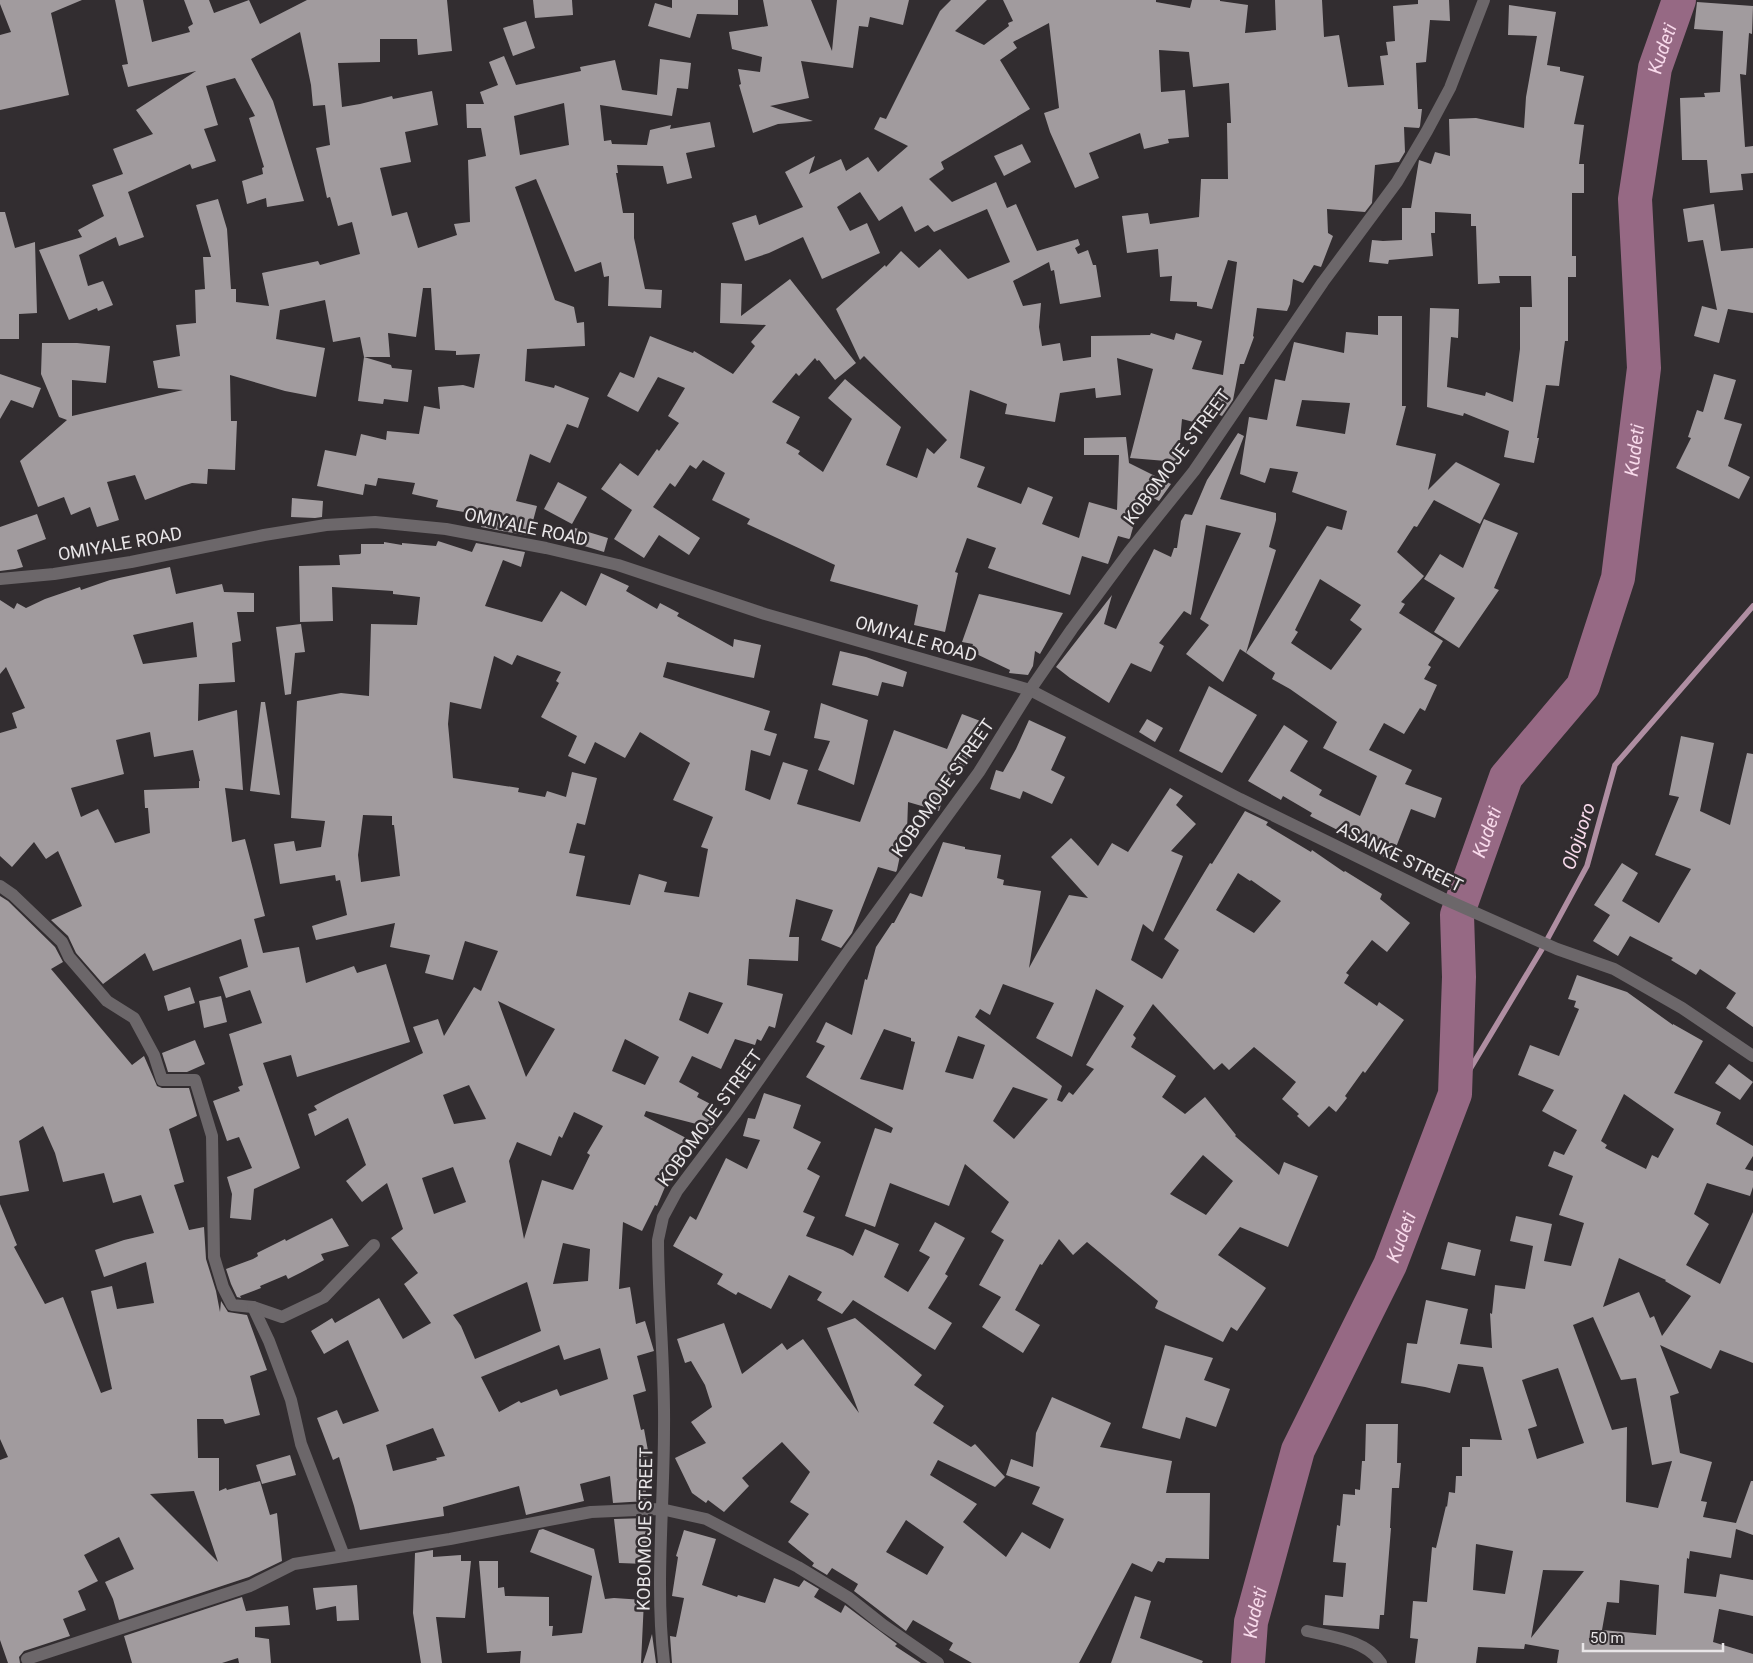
<svg xmlns="http://www.w3.org/2000/svg" width="1753" height="1663" viewBox="0 0 1753 1663" font-family="Roboto,sans-serif">
<style>
.lines{fill:none;stroke-linecap:round;stroke-linejoin:round}
.stream{stroke:#af8ea2;stroke-width:5.5}
.river{stroke:#966984;stroke-width:34}
.building{fill:#a19b9e;fill-rule:evenodd}
.minor{stroke:#6c676a;stroke-width:12}
.labels{text-anchor:middle;stroke-width:5;stroke-linejoin:round;paint-order:stroke}
.street-label{font-size:18px;fill:#e9e6e8;stroke:#322d30}
.water-label{font-size:19px;font-style:italic;fill:#f8daeb;stroke:#322d30}
</style>
<rect width="100%" height="100%" fill="#322d30"/>
<g class="lines">
<polyline class="stream" points="1455,1094 1542,949 1587,866 1615,765 1753,606"/>
<path class="river" id="s1" d="M1248 1663 1251 1622 1298 1450 1390 1265 1455 1094 1459 977 1457 915 1506 777 1583 686 1618 578 1644 368 1635 199 1655 68 1679 0"/>
</g>
<g class="building">
<polygon points="0,0 82,0 51,13 69,95 0,110 0,35 11,32 0,4"/>
<path d="M115 0H143L152 42 190 32 188 27 193 24 184 0H209L214 13 249 0 260 24 307 0H447L452 51 418 55 417 39H380V62L338 63 342 107 360 104 392 96 393 99 432 91 438 125 405 132 411 162 380 168 392 216 407 212 418 248 457 235 454 224 470 222 468 160 486 156 481 128H467L466 104H484L480 92 498 85 489 62 504 56 516 85 581 71 580 67 615 60 622 90 657 95 660 59 691 63 688 89 677 88 672 116 600 105 604 141 611 140 612 144 647 145 650 130 671 125 670 129 710 122 715 147 686 153 692 178 667 184 663 166 617 165 618 173H616L623 213H634V238L645 289 662 290 661 308 608 306 609 276 604 277 601 262 575 272 536 179 515 187 555 300 574 307 577 323 584 322 585 346 527 349 525 381 554 388 555 385 589 398 578 428 567 424 550 463 530 454 516 501 537 506 529 536 481 527 486 516 436 507 438 500 412 494 415 483 378 478 376 486 365 484 363 495 317 486 325 450 356 456 361 434 386 440 387 431 419 434 424 406 440 409 438 387 463 385 474 388 480 354 456 355V351L435 350 431 288H423L416 337 388 333 390 357H364L391 365 392 368 412 370 408 402 384 399 383 404 358 401 364 357 360 337 333 342 325 300 280 310 276 339 325 348 316 397 285 391 230 375 231 421H237L235 470 208 469 207 484 192 483 182 486 145 500 135 475 107 482 119 520 97 527 90 507 71 515 64 497 38 507 20 461 67 420 59 417 41 374 42 343H77L110 346 106 383 72 380V416L183 390 158 388 153 361 180 356 176 325 196 323 195 290 205 289 203 257H211L196 205 218 199 227 229 231 289H236V302L269 306 262 273 318 261 320 265 360 254 352 222 338 226 330 197 327 198 316 148 330 145 325 105 313 106 311 85 300 32 251 59 273 101 304 201 267 207 266 198 247 204 242 181 263 174 262 168 264 167 249 118 255 116 235 78 206 86 218 125 204 129 216 161 192 169 190 164 128 192 144 237 119 246 116 237 79 255 88 286 103 281 113 305 98 311 97 308 69 320 39 250 82 237 78 230 104 216 92 185 123 174 113 149 153 134 136 110 196 71 128 87 122 65 128 64ZM564 103 569 145 520 155 514 116Z"/>
<polygon points="533,0 572,0 573,15 535,18"/>
<polygon points="672,0 738,0 738,15 697,14 690,38 648,26 655,3 672,8"/>
<polygon points="763,0 811,0 832,51 837,0 909,0 903,25 870,17 868,27 859,26 853,68 801,61 809,98 770,106 813,121 778,124 753,133 739,85 741,84 738,69 760,72 762,57 732,49 729,32 768,26"/>
<path d="M951 0H987L955 31 984 45 1009 26 1008 23 1013 21 1003 0H1156V2L1190 8 1192 0H1220V1L1248 5 1245 33 1276 30 1275 0H1322L1324 37 1339 35 1348 87 1384 85 1380 56 1388 55 1386 42 1395 41 1393 6 1418 4V0H1449L1450 21 1430 20 1426 62 1416 63 1418 109H1422L1420 126 1419 128 1404 127 1405 152 1399 162 1375 165 1372 203 1365 212 1327 209 1328 233 1333 236 1321 267 1314 265 1303 283 1293 279 1290 304 1287 311 1257 308 1253 336 1254 337 1244 364H1240L1233 400 1222 416 1209 411 1205 425 1182 419 1178 462 1130 458 1153 369 1117 358 1121 395 1096 398 1095 388 1060 393 1055 422 1005 414 1007 404 970 390 960 458 985 467 977 487 1021 504 1028 487 1053 497 1042 524 1079 538 1089 502 1117 510 1119 455H1084V438L1126 437 1129 463 1171 484 1159 501 1144 493 1143 503H1140L1130 538 1129 539 1118 536 1108 564 1082 556 1070 595 988 568 996 548 967 538 955 572 958 573 945 632 914 625 918 605 830 581 835 565 747 524 750 519 712 500 725 473 703 460 696 469 690 465 675 487 670 483 653 507 700 538 689 555 659 535 644 558 614 539 632 510 601 489 620 463 638 476 657 449 659 451 679 423 668 416 685 388 658 377 638 412 607 396 620 372 634 378 650 336 693 353 694 351 733 374 755 346 751 342 766 325 720 323 721 283 742 284 741 316 790 279 856 363 835 380 819 360 817 361 815 358 799 376 796 373 772 402 800 417 786 443 800 451 798 454 823 472 852 419 828 398 845 379 901 427 886 465 917 478 927 448 934 454 947 440 864 356 860 360 836 309 885 265 886 267 901 251 919 268 940 249 968 279 1010 262 987 209 934 232 928 225 915 232 902 206 879 221 860 192 837 207 850 231 867 223 880 253 822 279 803 237 769 253 745 261 732 223 756 215 759 225 803 207 785 172 815 156 809 174 841 159 846 171 868 157 878 172 908 146 874 129 880 117 886 119 940 11ZM1049 23 1059 108 1044 113 1050 132 1075 188 1099 178 1089 153 1140 133 1144 149 1169 143 1168 139 1189 137 1185 90 1161 92 1159 50 1189 52 1193 87 1229 83 1231 123H1227L1228 179H1201L1199 217 1150 224 1148 213 1122 216 1127 253 1158 249 1160 277 1172 276 1170 301 1197 302V306L1212 309 1228 260 1237 262 1223 375 1192 369 1202 341 1176 333 1174 340 1151 333 1150 335 1091 336V357L1063 361 1060 343 1042 346 1039 327 1041 303 1023 306 1013 281 1049 262 1051 271 1054 270 1060 304 1101 297 1096 265H1093L1088 250 1078 254 1075 248 1080 245 1078 239 1037 251 1016 204 1007 208 996 182 952 202 929 179 944 169 941 162 1030 109 1000 60 1017 48 1013 42Z"/>
<polygon points="1697,2 1753,6 1752,34 1749,33 1746,75 1740,74 1745,147 1753,146 1753,173 1741,174 1743,190 1710,193 1707,160 1682,160 1680,98 1705,97 1704,93 1720,92 1723,31 1694,29"/>
<polygon points="1509,5 1556,12 1547,65 1560,67 1560,71 1584,76 1574,124 1584,125 1579,164 1584,164 1584,193 1572,193 1572,256 1576,256 1576,277 1568,277 1568,341 1565,341 1559,386 1546,385 1537,438 1539,438 1534,463 1504,457 1509,431 1464,413 1463,416 1427,407 1430,308 1459,309 1458,338 1451,337 1447,387 1485,396 1486,392 1513,402 1520,349 1520,307 1532,307 1531,276 1499,276 1500,283 1478,284 1476,226 1471,226 1471,214 1435,212 1435,233 1431,233 1433,256 1389,260 1388,264 1369,262 1372,240 1383,241 1402,240 1402,208 1411,208 1419,160 1431,164 1435,152 1450,156 1449,119 1476,118 1524,128 1526,97 1537,36 1508,35"/>
<polygon points="526,21 535,48 513,56 503,28"/>
<polygon points="1022,144 1031,162 1004,176 994,156"/>
<polygon points="1714,204 1721,251 1753,248 1753,313 1728,309 1719,343 1694,336 1702,306 1717,310 1703,240 1688,242 1683,209"/>
<polygon points="0,212 5,212 15,248 35,242 37,313 19,314 19,339 0,339"/>
<path d="M1378 316H1402V406H1406L1396 445 1436 454 1428 490 1456 462 1500 484 1480 524 1434 500 1417 527 1414 526 1397 552 1424 576 1401 602 1405 604 1399 613 1443 641 1428 665 1431 667 1424 679 1437 685 1425 711 1420 708 1404 734 1384 723 1369 750 1412 770 1405 784 1442 798 1435 818 1411 809 1391 860 1369 850 1371 847 1310 816 1312 813 1283 796 1281 800 1248 781 1284 725 1308 741 1290 771 1322 790 1319 795 1360 816 1377 776 1323 748 1337 722 1290 689 1272 679 1275 673 1246 653 1327 526 1342 530 1347 511 1292 492 1298 472 1270 468 1265 483 1240 474 1249 417 1267 420 1275 379 1285 381 1294 342 1344 353 1346 332 1378 335ZM1302 400 1350 403 1345 434 1296 426ZM1320 579 1361 605 1350 620 1362 629 1331 670 1291 643 1298 632 1295 630Z"/>
<polygon points="0,374 41,388 33,408 11,400 0,419"/>
<polygon points="1714,374 1736,380 1724,419 1742,424 1728,466 1750,477 1739,499 1676,468 1691,438 1688,437 1697,410 1703,412"/>
<polygon points="1238,433 1244,436 1220,499 1276,513 1276,520 1269,547 1276,550 1246,653 1240,649 1223,682 1186,654 1209,625 1200,619 1241,533 1206,525 1191,615 1184,611 1159,643 1164,646 1151,672 1131,663 1109,703 1070,678 1056,667 1112,595 1104,624 1116,629 1154,549 1171,557 1174,548 1177,548 1181,521 1185,514 1192,515 1207,480"/>
<polygon points="558,482 587,497 572,524 544,509"/>
<polygon points="292,498 323,501 322,517 315,518 291,517"/>
<polygon points="37,514 46,539 17,550 23,567 15,569 0,571 0,527"/>
<polygon points="1484,519 1518,533 1494,588 1499,590 1459,648 1434,632 1455,598 1424,579 1440,554 1463,568"/>
<polygon points="575,528 608,538 604,552 571,542"/>
<path d="M438 541 472 552 476 543 525 552 521 567 503 560 485 606 496 609 542 622 561 591 586 606 601 573 629 586 626 591 657 609 660 603 679 613 677 616 733 647 734 639 761 645 754 678 667 662 663 677 770 711 764 730 777 734 770 756 751 750 745 790 770 800 783 762 808 770 797 804 860 822 894 730 947 749 962 714 983 722 960 776 951 773 939 811 908 802 907 832H905L897 870 896 872 878 867 852 933 841 948 821 940 833 910 796 899 789 937H799L798 961 749 959 747 985 783 994 775 1028 769 1026 761 1041 757 1039 755 1045 735 1039 721 1069 692 1056 679 1082 699 1093 697 1097 722 1110 712 1128 646 1111 644 1116 688 1139 667 1174 670 1175 657 1206 655 1205 642 1231 623 1222 619 1289 630 1287 636 1324 645 1321 654 1351 637 1356 646 1391 633 1395 641 1430 644 1429 649 1456 642 1457 647 1501 613 1503 610 1476 580 1484 584 1501 526 1515 519 1486 443 1507 444 1516 360 1530 354 1506 339 1457 333 1460 317 1418 337 1410 343 1424 379 1411 348 1340 324 1354 311 1331 332 1318 335 1323 379 1298 403 1339 431 1323 404 1284 418 1273 391 1238 403 1229 387 1183 362 1202 346 1181 366 1165 348 1118 315 1136 308 1114 317 1110 314 1106 337 1094 423 1053 413 1027 438 1019 444 1036 474 987 481 991 498 951 465 941 453 980 425 973 430 955 390 947 395 923 316 940 312 926 347 915 340 880 336 881 335 875 280 884 274 844 294 841 296 851 321 847 325 821 291 818 297 701 341 693 369 696 371 624 417 625 420 597 393 594V591L332 587 333 621 300 622 299 566 340 565 339 555 360 554 361 553V544H384V542L402 545V543L436 546ZM517 655 561 672 556 681 559 683 541 717 577 736 568 756 585 764 595 742 625 758 640 732 690 763 673 800 713 817 701 847 708 849 699 897 664 892 667 882 639 874 630 905 576 896 585 856 569 853 577 823 585 825 597 778 572 772 566 797 547 791 545 797 518 792 519 788 453 778 448 724 450 702 481 709 494 656 512 665ZM363 815 392 816V825H394L400 876 361 882 358 855ZM689 992 723 1003 708 1034 679 1020ZM498 1001 555 1029 526 1077ZM625 1039 659 1057 645 1085 612 1071ZM469 1085 486 1119 454 1124 443 1095ZM574 1112 603 1126 587 1153 590 1155 573 1190 542 1180 524 1239 509 1161 517 1142 551 1156 559 1136 562 1138ZM453 1167 466 1202 434 1214 422 1178ZM563 1243 590 1249 588 1281 553 1284ZM527 1282 541 1331 475 1359 461 1326 453 1315ZM559 1345 564 1360 600 1348 608 1379 560 1396 557 1389 521 1403 519 1401 499 1412 481 1377ZM433 1428 445 1456 436 1458 437 1460 393 1471 386 1445Z"/>
<path d="M170 567 176 594 222 584 224 592 254 593V612H237L241 641 232 643 235 682 199 684 198 721 237 710 243 790 225 788 232 842 245 839 265 916 254 919 263 953 299 947 306 983 354 966 357 973 386 964 410 1042 297 1077 291 1055 263 1063 300 1168 254 1189 251 1220 230 1218 232 1194 227 1177 252 1168 239 1137 227 1141 213 1101 240 1091 238 1087 243 1085 229 1034 262 1023 250 990 226 998 219 977 248 967 241 939 153 971 145 953 103 984 76 953 68 936 51 920 82 906 58 851 46 859 34 842 12 867 0 856V733L17 728 12 713 25 708 6 667 0 674V600L14 609 17 603 26 608 45 599 80 587 81 590 110 580ZM193 622 197 657 143 664 133 635ZM150 732 154 757 193 750 200 781H199V788L144 790 145 808H148L150 833 115 843 98 809 81 817 71 788 124 774 116 740Z"/>
<polygon points="979,594 1063,613 1040,654 1035,651 1033,666 1028,675 1009,673 1010,670 970,651 973,644 962,642"/>
<polygon points="301,624 305,652 295,653 291,694 285,695 276,627"/>
<polygon points="840,651 866,657 907,672 903,687 882,682 878,696 832,685"/>
<polygon points="1209,686 1257,715 1222,773 1179,751"/>
<polygon points="261,702 265,702 280,795 250,791"/>
<polygon points="821,703 868,720 854,785 818,770 830,741 814,738"/>
<polygon points="1147,719 1163,728 1155,742 1139,732"/>
<polygon points="1029,720 1066,737 1051,770 1065,777 1052,804 1023,791 1020,799 990,789 996,770 1003,772 1016,749"/>
<polygon points="1681,736 1714,743 1700,811 1730,825 1747,753 1753,754 1753,1027 1726,1008 1736,993 1700,969 1696,975 1671,960 1673,958 1630,936 1618,956 1593,941 1610,915 1594,905 1622,863 1638,873 1622,901 1659,923 1691,869 1655,855 1679,797 1669,795"/>
<path d="M1170 788 1183 796 1176 805 1196 824 1171 851 1183 856 1153 932 1143 924 1131 960 1162 979 1179 950 1164 939 1210 863 1212 864 1245 811 1268 822 1266 825 1311 852 1312 850 1344 872 1345 871 1382 894 1380 899 1410 923 1387 952 1372 940 1346 973 1349 975 1344 983 1377 1006 1379 1002 1404 1020 1365 1073 1363 1071 1345 1096 1347 1098 1336 1112 1329 1106 1309 1127 1297 1116 1299 1114 1282 1099 1296 1082 1254 1047 1229 1070 1222 1063 1214 1070 1153 1004 1133 1035 1136 1038 1131 1047 1176 1076 1162 1097 1185 1114 1205 1097 1236 1135 1235 1136 1279 1175 1284 1162 1318 1176 1288 1247 1240 1227 1218 1255 1266 1288 1237 1331 1231 1327 1223 1342 1155 1308 1158 1301 1087 1242 1073 1255 1059 1239 1042 1265 1040 1264 1015 1310 1040 1325 1023 1353 982 1327 1001 1297 979 1285 1004 1240 991 1232 1009 1202 965 1164 949 1206 890 1183 875 1227 845 1216 875 1128 891 1133 893 1128 806 1077 825 1046 816 1042 826 1022 852 1035 865 979 867 980 876 947 892 923H894L910 893 922 897 943 842 965 847V849L1001 855 997 878 1004 880 1003 885 1041 891 1029 968 1069 895 1088 898 1051 857 1071 838 1098 866 1112 843 1128 852ZM1238 873 1250 881 1251 880 1281 901 1254 933 1216 910ZM1003 984 1054 1003 1036 1038 1072 1057 1096 989 1124 1006 1086 1065 1094 1069 1073 1095 1069 1092 1062 1102 1057 1100 1062 1086 975 1017 980 1009 990 1015ZM884 1029 911 1038V1041L915 1042 903 1090 860 1079ZM958 1036 985 1045 973 1079 945 1072ZM1013 1087 1048 1099 1014 1139 993 1121ZM1203 1155 1233 1181 1206 1215 1170 1194Z"/>
<path d="M0 896 8 901 55 947 63 962 51 969 132 1065 144 1056 157 1086 162 1088H189L197 1116 169 1129 184 1182 174 1185 189 1230 204 1227 206 1259 216 1291 220 1312 221 1301 228 1312 247 1315 267 1370 250 1376 260 1415 225 1424 223 1419H197L198 1458H219V1491L226 1488 227 1490 260 1481 270 1515 277 1513 282 1561 249 1577 119 1620 113 1599 105 1582 134 1569 119 1537 84 1555 98 1581 78 1591 86 1610 63 1619 70 1636 24 1651 19 1657 20 1663H8L0 1640V1460L8 1457 0 1439V1204L17 1245 14 1247 45 1304 63 1297 101 1393 112 1389 91 1291 112 1286 117 1309 154 1303 146 1262 104 1277 95 1250 124 1240 154 1233 141 1195 113 1203 104 1173 63 1182 55 1153 43 1126 19 1141 29 1191 0 1196ZM194 1491 218 1562 150 1494Z"/>
<path d="M1577 975 1627 992 1673 1025V1024L1703 1041 1674 1093 1721 1112 1716 1124 1753 1146V1156L1745 1169 1753 1171V1187L1750 1196 1707 1183 1694 1214 1709 1224 1686 1265 1720 1284 1753 1212V1363L1720 1350 1711 1369 1660 1345 1679 1393 1670 1396 1680 1453 1712 1462 1701 1501 1707 1502 1703 1517 1736 1523 1751 1481H1753V1535L1736 1529 1731 1558 1690 1551 1689 1559 1687 1558 1684 1593 1716 1597 1720 1574 1753 1580V1616L1719 1609 1713 1642 1753 1654V1663H1557L1559 1650 1525 1644 1524 1649 1478 1647 1476 1663H1415L1418 1639 1410 1638 1413 1601 1427 1602 1432 1547 1436 1548 1446 1506 1447 1507 1449 1492 1455 1493 1456 1476H1462V1447H1470V1439L1502 1440 1483 1367 1458 1364 1450 1393 1425 1387 1401 1383 1407 1343 1417 1344 1426 1300 1468 1309 1460 1344 1492 1348 1490 1313 1492 1314 1495 1285 1525 1289 1533 1246 1510 1241 1516 1216 1552 1224 1544 1261 1571 1266 1584 1223 1559 1215 1573 1176 1548 1166 1554 1151 1564 1155 1577 1130 1542 1111 1554 1090 1518 1075 1530 1045 1559 1056 1579 1009 1574 1007 1576 1001 1568 999ZM1624 1094 1674 1129 1658 1158 1652 1155 1646 1169 1605 1148 1607 1145 1601 1141ZM1619 1258 1666 1280 1665 1281 1691 1296 1662 1336 1654 1316 1650 1318 1639 1292 1603 1307ZM1593 1317 1621 1380 1636 1378 1652 1465 1672 1461 1658 1508 1626 1502 1627 1427 1612 1430 1573 1325ZM1558 1368 1584 1443 1537 1459 1528 1429 1537 1426 1522 1380ZM1476 1544 1513 1551 1505 1594 1473 1590ZM1543 1570 1584 1571 1531 1638ZM1620 1580 1659 1585 1656 1635 1602 1630 1607 1602 1619 1603Z"/>
<polygon points="190,987 195,1003 168,1011 164,996"/>
<polygon points="221,996 227,1022 204,1028 199,1001"/>
<polygon points="195,1040 205,1064 187,1072 168,1072 162,1053"/>
<polygon points="1729,1064 1753,1082 1740,1100 1715,1083"/>
<polygon points="764,1093 801,1105 793,1128 821,1142 807,1169 820,1176 803,1212 815,1217 806,1236 843,1250 853,1256 865,1229 899,1244 884,1277 908,1292 930,1257 919,1251 935,1222 965,1238 945,1274 948,1276 928,1308 952,1323 935,1350 853,1300 842,1314 817,1300 822,1292 789,1275 771,1309 738,1292 736,1295 717,1284 723,1274 673,1246 690,1216 696,1220 726,1158 747,1169 760,1140 743,1136 748,1118 755,1119"/>
<polygon points="332,1218 349,1246 321,1254 324,1260 302,1272 288,1279 286,1275 260,1286 261,1288 240,1296 241,1298 237,1297 231,1284 226,1269 253,1259 258,1256 257,1253 285,1239 286,1241"/>
<polygon points="1448,1242 1481,1250 1475,1276 1441,1269"/>
<path d="M855 1318 922 1375 914 1385 944 1406 933 1423 971 1447 975 1444 1005 1477 995 1487 938 1460 930 1475 977 1504 963 1522 1006 1557 1022 1532 1050 1549 1064 1519 1032 1504 1040 1487 1006 1475 1011 1459 1033 1467 1036 1433 1052 1397 1111 1423 1100 1447 1172 1461 1166 1493H1210L1209 1559 1166 1558 1164 1563 1158 1561 1152 1572 1132 1563 1079 1663H972L949 1650 953 1643 913 1620 906 1631 854 1591 858 1584 832 1568 827 1575 812 1566 814 1563 788 1542 809 1514 790 1502 810 1472 782 1442 742 1478 749 1486 724 1512 708 1500 706 1503 692 1493 675 1458 706 1443 691 1422 712 1407 705 1385 691 1361 685 1363 677 1339 724 1323 742 1374 782 1343 787 1350 803 1339 859 1413 827 1328ZM906 1520 944 1547 927 1575 886 1552Z"/>
<polygon points="1165,1345 1213,1358 1204,1380 1230,1389 1216,1427 1186,1417 1180,1439 1142,1428"/>
<polygon points="1366,1424 1398,1424 1397,1463 1401,1463 1399,1488 1392,1488 1390,1528 1391,1528 1384,1615 1380,1615 1379,1629 1323,1625 1325,1595 1343,1597 1346,1563 1333,1562 1337,1525 1340,1526 1343,1494 1355,1495 1355,1489 1360,1490 1362,1461 1365,1461"/>
<polygon points="290,1455 296,1475 262,1484 256,1465"/>
<polygon points="648,1518 649,1537 647,1537 646,1564 619,1563 614,1519"/>
<polygon points="543,1529 594,1549 605,1599 614,1598 644,1600 641,1663 520,1663 521,1651 487,1653 479,1561 498,1561 498,1588 504,1587 505,1596 549,1597 549,1626 553,1626 552,1636 582,1633 592,1576 530,1552 539,1530"/>
<polygon points="684,1530 716,1539 702,1585 737,1597 738,1595 765,1603 774,1578 799,1587 804,1580 819,1589 814,1597 841,1613 845,1605 897,1644 895,1646 921,1663 672,1663 670,1636 676,1637 684,1598 672,1596 678,1557 676,1556"/>
<polygon points="433,1550 433,1557 461,1555 461,1561 471,1561 465,1618 436,1617 442,1663 421,1663 413,1613 415,1553"/>
<polygon points="357,1585 359,1620 337,1621 336,1606 316,1610 313,1588"/>
<polygon points="1135,1596 1151,1601 1140,1638 1203,1661 1202,1663 1111,1663"/>
<polygon points="242,1597 246,1611 288,1606 290,1625 255,1627 255,1637 269,1639 271,1663 239,1663 238,1658 222,1663 132,1663 124,1636"/>
<polygon points="652,1634 656,1663 643,1663 647,1651"/>
</g>
<g class="lines">
<g class="minor">
<polyline points="0,579 54,574 131,562 264,535 326,525 375,522 446,529 546,548 618,565 765,614 1030,690 1240,799 1442,898 1557,949 1614,969 1682,1008 1753,1056"/>
<polyline points="0,886 13,895 62,942 69,957 107,1001 134,1018 154,1055 162,1080 195,1080 212,1136 214,1257 223,1287 232,1305 253,1307 282,1317 324,1297 374,1245"/>
<polyline points="253,1307 269,1341 291,1400 301,1444 344,1556"/>
<path d="M1307 1631C1332 1637 1366 1640 1381 1663"/>
<polyline points="27,1659 250,1586 294,1564 450,1539 591,1512 661,1509 706,1519 798,1567 849,1598 883,1625 938,1663"/>
<path d="M664 1663C655 1585 664 1507 664 1429 665 1366 658 1303 658 1240L663 1217 677 1191 735 1114 843 959 979 772 1030 690 1072 629 1129 552 1194 471 1323 282 1397 182 1427 131 1450 88 1484 0"/>
</g>
</g>
<g class="labels">
<g class="street-label">
<text transform="translate(1177 457) rotate(-53)" y="6">KOBOMOJE STREET</text>
<text transform="translate(526 527) rotate(12)" y="6">OMIYALE ROAD</text>
<text transform="translate(120 544) rotate(-10)" y="6">OMIYALE ROAD</text>
<text transform="translate(916 639) rotate(16)" y="6">OMIYALE ROAD</text>
<text transform="translate(943 788) rotate(-55)" y="6">KOBOMOJE STREET</text>
<text transform="translate(1400 857) rotate(26)" y="6">ASANKE STREET</text>
<text transform="translate(710 1118) rotate(-54)" y="6">KOBOMOJE STREET</text>
<text transform="translate(645 1529) rotate(-89)" y="6">KOBOMOJE STREET</text>
</g>
<g class="water-label">
<text dy="7" stroke="none"><textPath href="#s1" startOffset="1701">Kudeti</textPath></text>
<text dy="7" stroke="none"><textPath href="#s1" startOffset="1296">Kudeti</textPath></text>
<text dy="7" stroke="none"><textPath href="#s1" startOffset="876">Kudeti</textPath></text>
<text transform="translate(1578 836) rotate(-72)" y="7">Olojuoro</text>
<text dy="7" stroke="none"><textPath href="#s1" startOffset="456">Kudeti</textPath></text>
<text dy="7" stroke="none"><textPath href="#s1" startOffset="51">Kudeti</textPath></text>
</g>
</g>
<path d="M1583 1643v8h140v-8" fill="none" stroke="#e9e6e8" stroke-width="2.5"/>
<text x="1590" y="1643" font-size="15" fill="#e9e6e8" stroke="#322d30" stroke-width="4" paint-order="stroke">50 m</text>
</svg>
